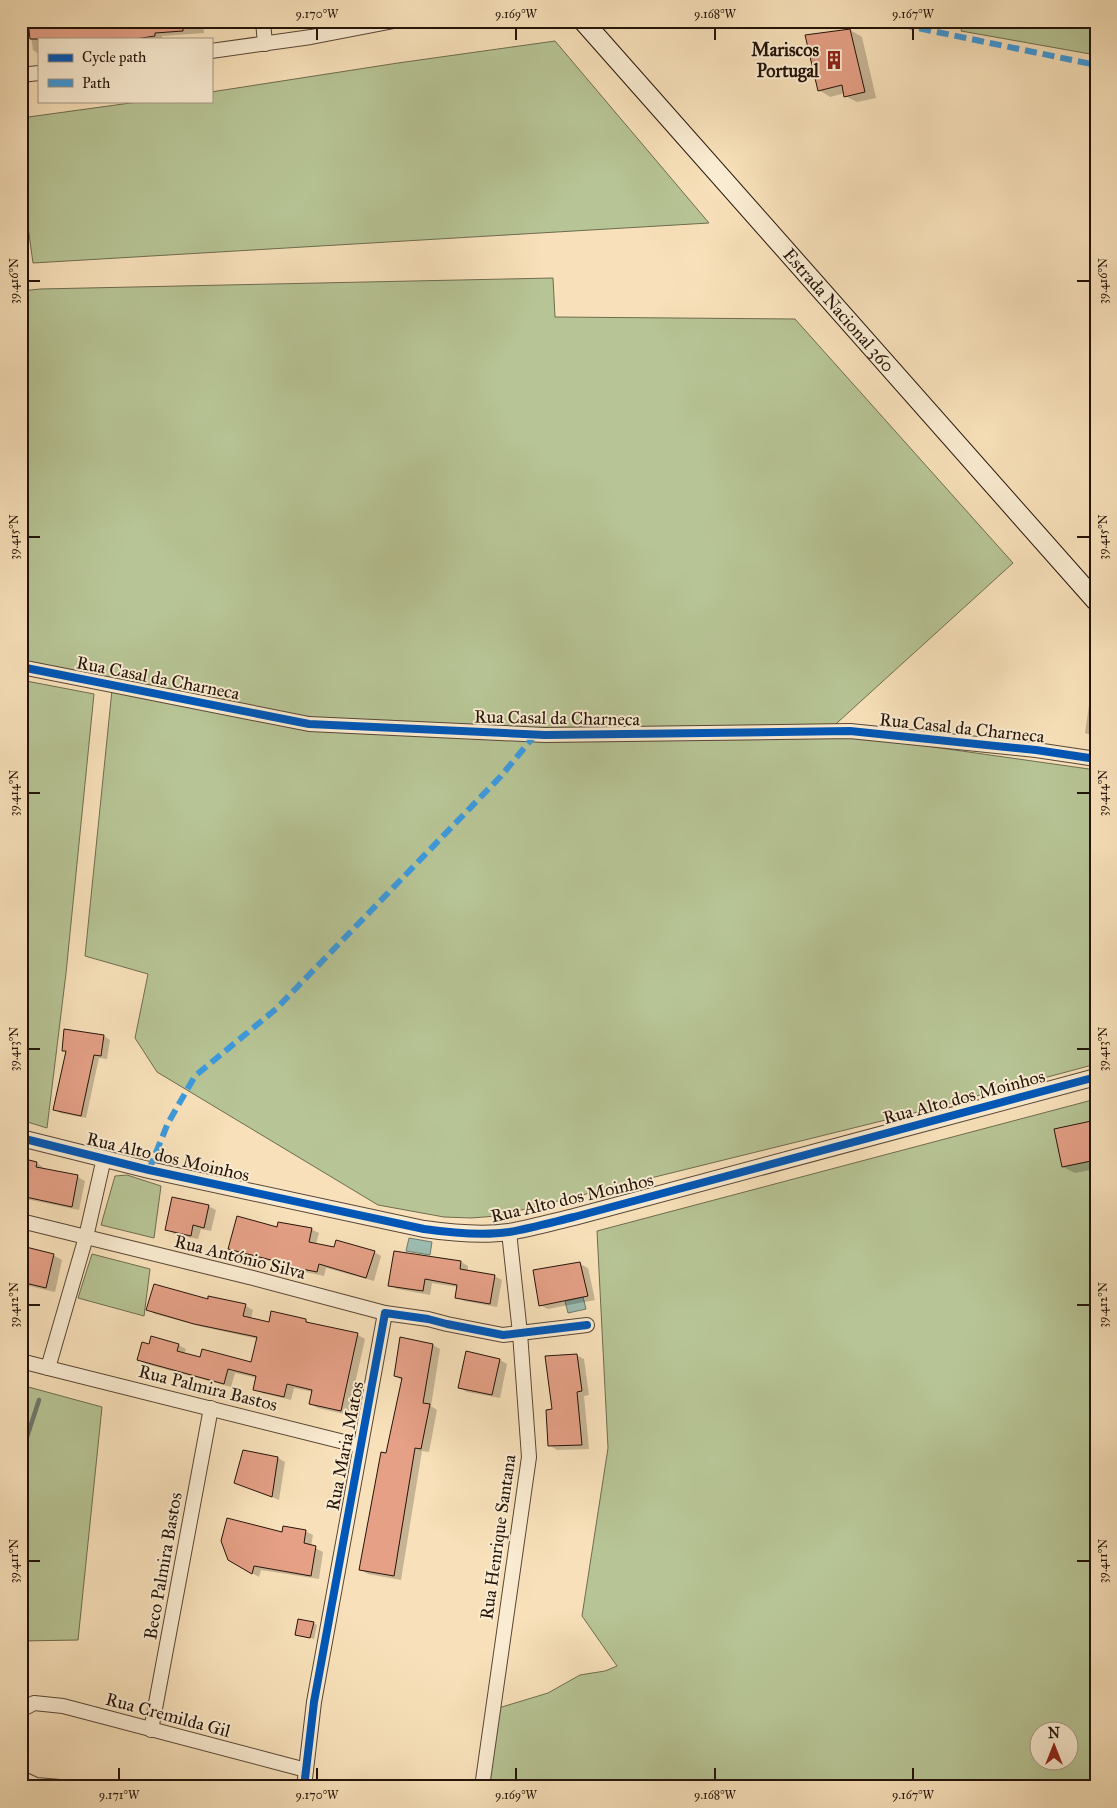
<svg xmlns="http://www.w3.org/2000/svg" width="1117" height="1808" viewBox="0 0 1117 1808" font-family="'IM FELL Great Primer',serif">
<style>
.green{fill:#b7c495;stroke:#6e6c4f;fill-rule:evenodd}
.water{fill:#9dbdb2;stroke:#6d796e}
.shadow{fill:#0003}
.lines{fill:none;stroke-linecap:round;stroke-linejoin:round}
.stream{stroke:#6d796e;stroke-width:4.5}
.building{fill:#e5a086;stroke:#241309}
.minor-casing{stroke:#594635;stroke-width:16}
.tertiary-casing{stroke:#594635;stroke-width:18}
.secondary-casing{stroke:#241309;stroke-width:21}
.minor{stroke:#faecd2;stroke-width:14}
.tertiary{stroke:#faecd2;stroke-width:16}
.secondary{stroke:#faecd2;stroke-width:19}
.quiet{stroke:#3c9add;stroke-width:6;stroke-dasharray:12 6;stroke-linecap:butt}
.cycleway-casing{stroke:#faecd2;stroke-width:11}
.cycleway{stroke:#0057b8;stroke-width:8}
.ticks{fill:none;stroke:#241309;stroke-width:2}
.labels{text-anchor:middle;stroke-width:4;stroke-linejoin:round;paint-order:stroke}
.poi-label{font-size:18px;font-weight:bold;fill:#241309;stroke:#faecd2;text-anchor:end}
.street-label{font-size:18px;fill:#241309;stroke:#faecd2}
.neatline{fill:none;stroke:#241309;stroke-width:2}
.ticks-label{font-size:12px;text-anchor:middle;fill:#241309}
</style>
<rect width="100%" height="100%" fill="#f8e1ba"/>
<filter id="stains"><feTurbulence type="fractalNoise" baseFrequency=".004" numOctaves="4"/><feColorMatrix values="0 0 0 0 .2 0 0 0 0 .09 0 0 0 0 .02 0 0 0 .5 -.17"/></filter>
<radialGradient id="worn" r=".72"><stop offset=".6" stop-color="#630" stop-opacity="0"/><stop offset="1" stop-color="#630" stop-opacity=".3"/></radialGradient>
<g class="green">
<polygon points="963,21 1096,21 1096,55 961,31"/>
<polygon points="555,41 709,223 33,263 23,191 21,191 21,118 145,101 211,101 211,92 398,63"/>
<polygon points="553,278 555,317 795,319 1013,563 827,732 1096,770 1096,1064 910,1114 497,1216 471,1218 444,1217 378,1205 157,1072 135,1038 148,974 85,956 113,680 21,661 21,291 40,289"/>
<polygon points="21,680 94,694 66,973 47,1128 21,1120"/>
<path d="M1096 1099V1787H485L492 1710 548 1693 580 1675 605 1671 617 1666 582 1616 608 1448 597 1231ZM1040 1730H1070V1760H1040Z"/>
<polygon points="127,1175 161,1186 154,1238 101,1225 115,1176"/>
<polygon points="92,1254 150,1269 144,1316 78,1298"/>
<polygon points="21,1385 102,1407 78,1640 21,1641"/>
</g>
<g class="water">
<polygon points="409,1238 432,1242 430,1255 406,1251"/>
<polygon points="583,1297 586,1309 568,1313 565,1301"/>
</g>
<g class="shadow">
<polygon points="35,21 203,21 204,33 162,36 162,39 39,39 39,54 33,50 29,22"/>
<polygon points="850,30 862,37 876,98 857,102 845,96 845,93 830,97 819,90"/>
<polygon points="1089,705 1096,706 1096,737 1085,733"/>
<polygon points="65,1031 104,1036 110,1040 107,1059 99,1058 86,1118 60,1113 54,1109 67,1052 63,1050"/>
<polygon points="1096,1121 1096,1169 1075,1173 1063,1167"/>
<polygon points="21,1160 37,1163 44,1168 44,1170 78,1177 85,1181 79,1210 21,1198"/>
<polygon points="208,1206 216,1210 211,1231 201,1229 198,1239 174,1234 166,1229"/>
<polygon points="278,1228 311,1229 319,1233 316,1244 374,1252 381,1256 374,1281 326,1268 324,1276 291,1269 285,1265 237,1253 229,1248"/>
<polygon points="21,1248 53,1255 62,1260 55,1292 29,1286 21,1281"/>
<polygon points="395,1253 461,1262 468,1266 468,1271 494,1276 502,1280 497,1307 464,1301 456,1297 458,1287 432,1283 430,1295 397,1289 389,1285"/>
<polygon points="580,1264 588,1268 595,1300 548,1309 540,1305"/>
<polygon points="209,1298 246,1306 253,1310 251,1319 270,1324 272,1313 358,1335 365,1339 348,1415 318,1408 310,1404 313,1392 294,1388 291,1400 262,1393 255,1389 257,1378 235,1373 231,1387 146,1364 138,1359 178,1345 186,1349 184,1354 201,1359 252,1364 258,1339 203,1327 155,1314 148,1310 209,1300"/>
<polygon points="401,1339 433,1345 440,1349 431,1406 437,1410 429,1452 422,1451 401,1580 368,1574 361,1570 402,1380 395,1376"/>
<polygon points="576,1355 584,1359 589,1395 584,1396 589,1449 557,1450 549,1445 554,1411"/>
<polygon points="500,1360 507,1364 500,1398 467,1392 460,1388"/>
<polygon points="278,1458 285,1462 279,1500 236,1482"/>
<polygon points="305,1531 313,1535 311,1546 323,1552 319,1579 261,1570 259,1577 229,1560 283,1533"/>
<polygon points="313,1623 317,1625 314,1639 296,1634"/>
</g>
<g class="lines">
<polyline class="stream" points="21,1455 39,1400"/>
</g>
<g class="building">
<polygon points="28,21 183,21 183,31 155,33 155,36 135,39 30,39"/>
<polygon points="850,29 865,92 844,97 842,85 818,91 805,35"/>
<polygon points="64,1029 104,1035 101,1056 94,1055 81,1116 53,1110 66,1051 62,1051"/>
<polygon points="1096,1120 1096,1160 1062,1167 1054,1129"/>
<polygon points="21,1158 37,1162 36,1167 78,1175 72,1207 21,1196"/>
<polygon points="172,1197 209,1205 204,1228 193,1225 191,1236 165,1230"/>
<polygon points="237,1216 277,1227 278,1222 312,1228 309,1242 334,1247 336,1240 375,1251 366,1278 319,1264 317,1272 282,1265 283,1263 228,1249"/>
<polygon points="26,1247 54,1254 46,1288 21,1282 21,1269"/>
<polygon points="394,1251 461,1261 460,1269 495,1275 490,1304 455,1298 457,1285 425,1279 423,1291 388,1286"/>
<polygon points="580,1262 588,1296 539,1306 533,1270"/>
<polygon points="154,1284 208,1299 208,1296 246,1304 243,1316 269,1322 271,1311 306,1319 306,1322 358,1333 341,1411 309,1404 312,1390 287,1384 284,1397 253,1390 256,1376 228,1369 224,1384 137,1360 142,1342 149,1344 151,1336 179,1344 177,1351 200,1357 202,1349 251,1362 257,1337 194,1324 146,1310"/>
<polygon points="400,1337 433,1344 423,1403 430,1404 421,1449 415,1448 394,1576 359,1570 381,1452 386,1453 402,1378 394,1376"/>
<polygon points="466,1351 500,1359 492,1395 458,1388"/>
<polygon points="577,1354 582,1391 577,1392 582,1445 548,1446 546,1410 552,1409 545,1356"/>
<polygon points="243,1450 278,1457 272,1497 234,1483"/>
<polygon points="227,1518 282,1532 283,1526 306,1530 304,1543 316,1546 311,1576 254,1566 252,1574 228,1560 221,1541"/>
<polygon points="298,1619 314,1622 310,1638 295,1635"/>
</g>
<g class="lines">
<g class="minor-casing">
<g id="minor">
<polyline points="263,21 265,44"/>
<polyline points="211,51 311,37 394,21"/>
<polyline points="21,75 39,73"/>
<polyline points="21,667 309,724 545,735 850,731 1036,750 1096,759"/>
<polyline points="21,1221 253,1278 385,1313"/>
<polyline points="21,1361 48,1368 86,1237 104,1158"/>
<polyline points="48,1368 360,1446"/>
<polyline points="21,1710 34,1703 63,1706 306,1770"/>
<polyline points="151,1730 211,1408"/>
<polyline points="21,1778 36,1785 60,1787"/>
<polyline points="304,1787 314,1702 385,1313 428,1319 447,1324 503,1335 587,1325"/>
<polyline points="482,1787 529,1457 520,1333 509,1232"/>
</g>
</g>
<g class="tertiary-casing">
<path id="tertiary" d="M21 1138 149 1170 424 1229C452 1233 481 1236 509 1232 531 1228 553 1222 574 1217L1096 1077"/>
</g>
<g class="secondary-casing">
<g id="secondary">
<path id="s1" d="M583 21 1096 601"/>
</g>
</g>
<use href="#minor" class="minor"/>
<use href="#tertiary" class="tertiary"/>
<use href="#secondary" class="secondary"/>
<g class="quiet">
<polyline points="884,21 1096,65"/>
<polyline points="149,1170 168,1123 195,1076 276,1009 501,776 535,735"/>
</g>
<g class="cycleway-casing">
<g id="cycleway">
<polyline points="21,667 309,724 545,735 850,731 1036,750 1096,759"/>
<path d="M21 1138 149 1170 424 1229C452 1233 481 1236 509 1232 531 1228 553 1222 574 1217L1096 1077"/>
<polyline points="304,1787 314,1702 385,1313 428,1319 447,1324 503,1335 587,1325"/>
</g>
</g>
<use href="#cycleway" class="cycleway"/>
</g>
<path class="ticks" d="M317 28V40M516 28V40M715 28V40M913 28V40M28 281H40M1077 281H1090M28 537H40M1077 537H1090M28 793H40M1077 793H1090M28 1049H40M1077 1049H1090M28 1305H40M1077 1305H1090M28 1561H40M1077 1561H1090M119 1768V1780M317 1768V1780M516 1768V1780M715 1768V1780M913 1768V1780"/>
<defs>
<g id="building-bare" transform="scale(1.5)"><path d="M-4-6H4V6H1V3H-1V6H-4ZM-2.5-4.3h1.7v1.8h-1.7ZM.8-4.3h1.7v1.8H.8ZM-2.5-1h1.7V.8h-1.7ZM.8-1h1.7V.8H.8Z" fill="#8f2418" stroke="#faecd2" stroke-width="2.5" paint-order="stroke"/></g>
</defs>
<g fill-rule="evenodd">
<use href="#building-bare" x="834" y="60"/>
</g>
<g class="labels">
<g class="poi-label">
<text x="819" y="56">Mariscos<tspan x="819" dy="21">Portugal</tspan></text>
</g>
<g class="street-label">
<text dy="6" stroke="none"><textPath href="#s1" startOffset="386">Estrada Nacional 360</textPath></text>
<text transform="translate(158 678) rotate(11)" y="6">Rua Casal da Charneca</text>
<text transform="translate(557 718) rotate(1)" y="6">Rua Casal da Charneca</text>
<text transform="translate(962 728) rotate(6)" y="6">Rua Casal da Charneca</text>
<text transform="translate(964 1097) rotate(-15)" y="6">Rua Alto dos Moinhos</text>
<text transform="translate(168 1157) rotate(13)" y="6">Rua Alto dos Moinhos</text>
<text transform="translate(572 1198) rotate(-13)" y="6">Rua Alto dos Moinhos</text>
<text transform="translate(240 1257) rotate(14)" y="6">Rua António Silva</text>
<text transform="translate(208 1388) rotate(14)" y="6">Rua Palmira Bastos</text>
<text transform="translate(345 1446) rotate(-79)" y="6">Rua Maria Matos</text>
<text transform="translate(498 1537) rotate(-82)" y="6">Rua Henrique Santana</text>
<text transform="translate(163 1566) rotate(-80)" y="6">Beco Palmira Bastos</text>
<text transform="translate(168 1715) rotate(15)" y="6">Rua Cremilda Gil</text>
</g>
</g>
<rect width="1117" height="1808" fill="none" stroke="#f8e1ba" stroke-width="55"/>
<rect x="38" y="38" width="175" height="65" fill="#faecd2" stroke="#a49582"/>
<rect x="48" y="54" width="25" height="8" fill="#0057b8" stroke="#a49582"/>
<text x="82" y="62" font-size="15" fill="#241309">Cycle path</text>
<rect x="48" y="79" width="25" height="8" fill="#3c9add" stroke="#a49582"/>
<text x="82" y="88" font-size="15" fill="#241309">Path</text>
<g transform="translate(1054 1746)"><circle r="24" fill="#faecd2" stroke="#a49582"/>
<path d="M0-4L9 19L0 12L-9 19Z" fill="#8f2418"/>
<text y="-8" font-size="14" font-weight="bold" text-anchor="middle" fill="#241309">N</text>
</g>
<rect x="28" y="28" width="1062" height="1752" class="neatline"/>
<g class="ticks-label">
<text x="317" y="18">9.170°W</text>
<text x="516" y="18">9.169°W</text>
<text x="715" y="18">9.168°W</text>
<text x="913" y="18">9.167°W</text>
<text transform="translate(14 281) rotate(-90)" y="4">39.416°N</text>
<text transform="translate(1103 281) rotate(-90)" y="4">39.416°N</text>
<text transform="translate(14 537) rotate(-90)" y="4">39.415°N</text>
<text transform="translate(1103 537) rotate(-90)" y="4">39.415°N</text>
<text transform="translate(14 793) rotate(-90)" y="4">39.414°N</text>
<text transform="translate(1103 793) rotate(-90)" y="4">39.414°N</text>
<text transform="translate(14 1049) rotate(-90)" y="4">39.413°N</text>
<text transform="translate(1103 1049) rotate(-90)" y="4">39.413°N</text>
<text transform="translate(14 1305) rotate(-90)" y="4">39.412°N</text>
<text transform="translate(1103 1305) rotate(-90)" y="4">39.412°N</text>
<text transform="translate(14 1561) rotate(-90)" y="4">39.411°N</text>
<text transform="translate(1103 1561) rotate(-90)" y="4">39.411°N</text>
<text x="119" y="1799">9.171°W</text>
<text x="317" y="1799">9.170°W</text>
<text x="516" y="1799">9.169°W</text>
<text x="715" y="1799">9.168°W</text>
<text x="913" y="1799">9.167°W</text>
</g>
<rect width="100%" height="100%" filter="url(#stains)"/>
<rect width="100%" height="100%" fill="url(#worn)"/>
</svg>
